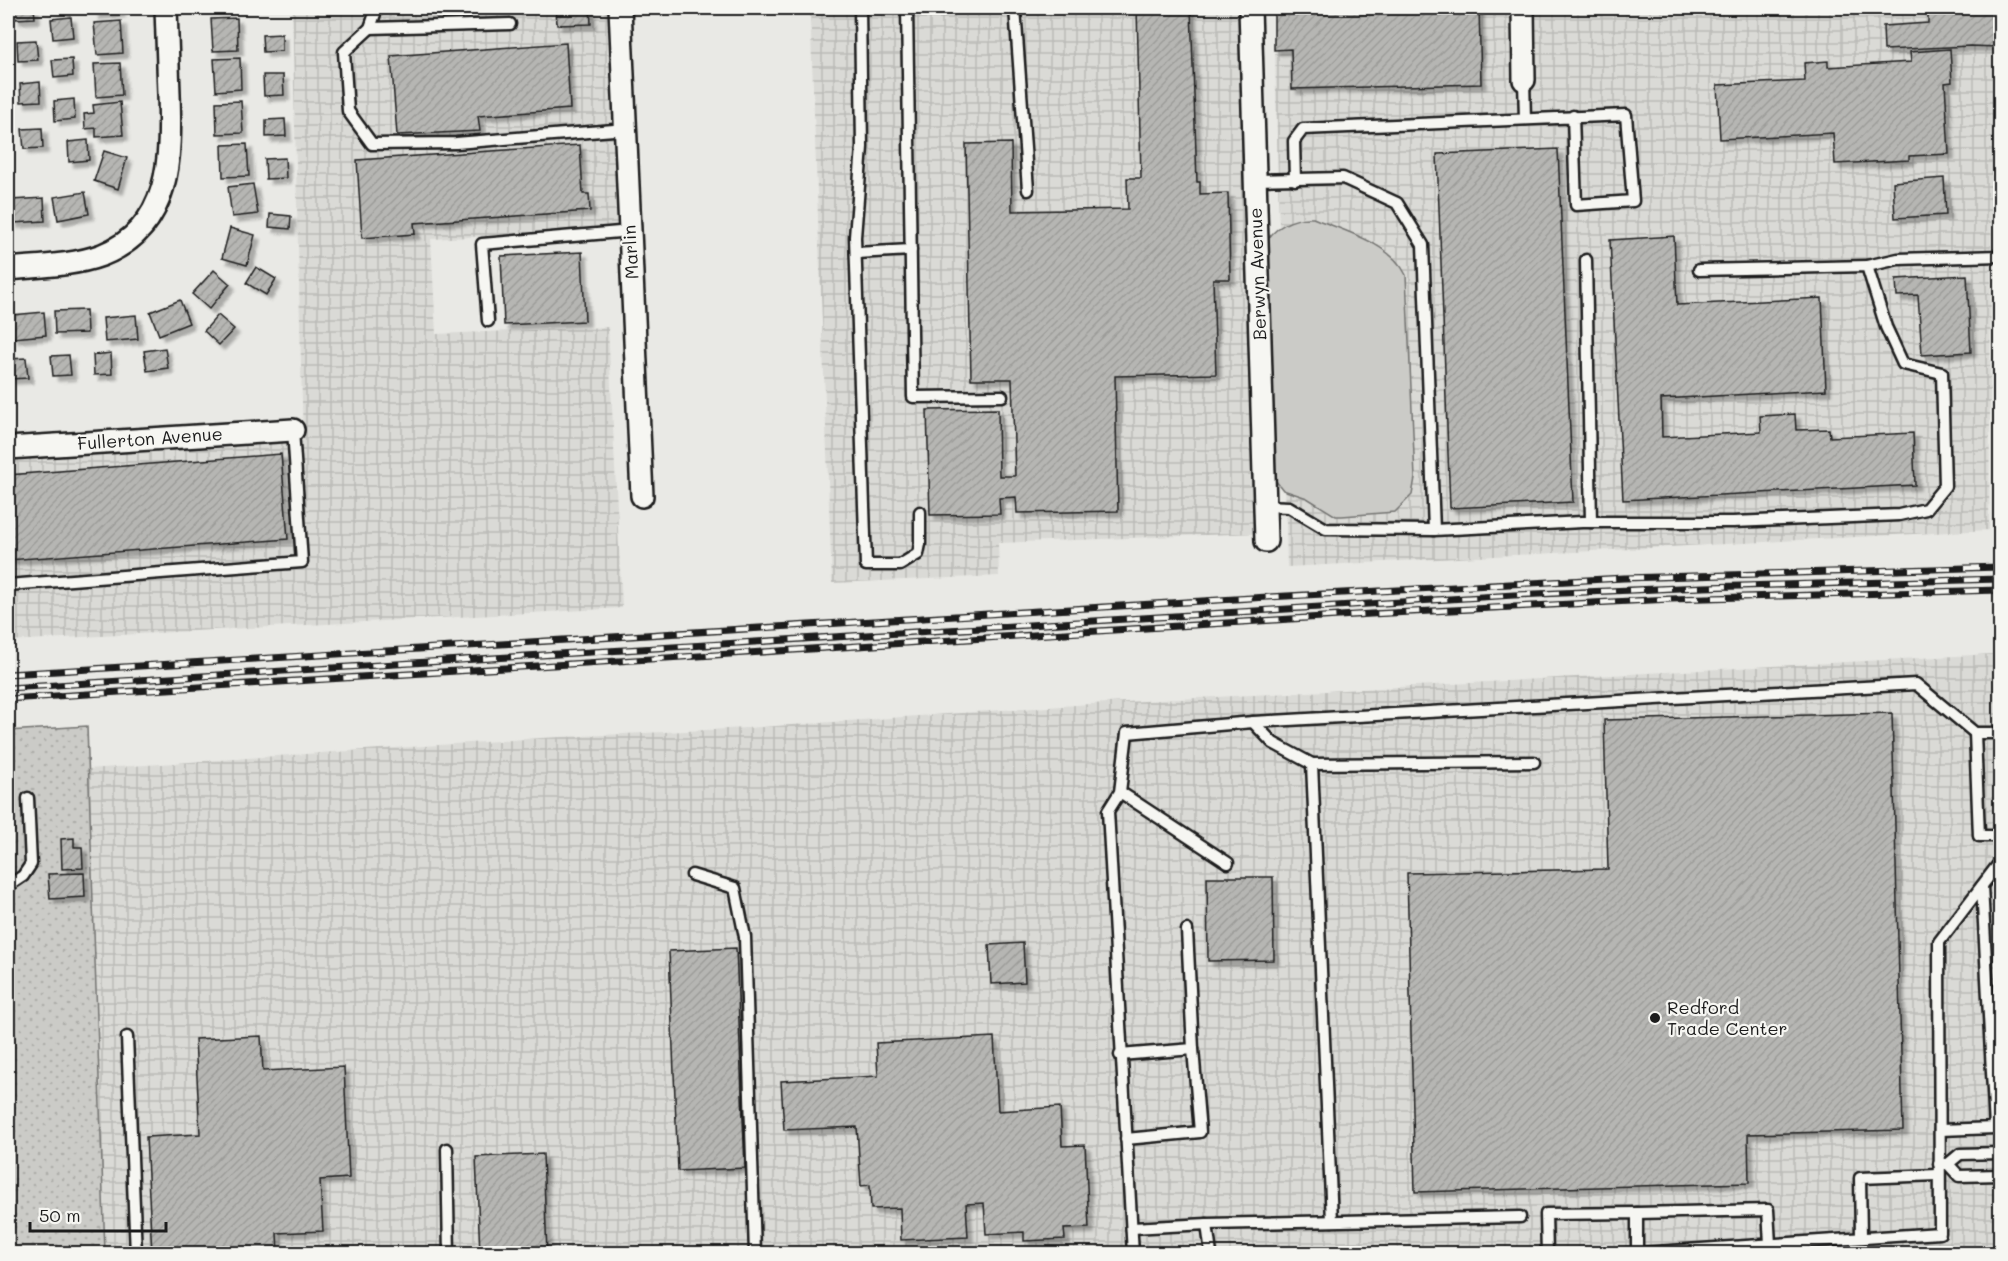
<svg xmlns="http://www.w3.org/2000/svg" width="2008" height="1261" viewBox="0 0 2008 1261" font-family="Mali,sans-serif">
<style>
.industrial{fill:url(#industrial-grid)}
.grass{fill:#cbcbc7;stroke:#747472;stroke-width:1.5}
.park{fill:url(#park-dots);stroke:#747472;stroke-width:1.5}
.building{fill:url(#building-hatch);stroke:#1c1c1c;stroke-width:1.5;filter:url(#shadow)}
.lines{fill:none;stroke-linecap:round;stroke-linejoin:round}
.lane-casing{stroke:#1c1c1c;stroke-width:15}
.street-casing{stroke:#1c1c1c;stroke-width:26}
.lane{stroke:#f6f6f2;stroke-width:10}
.street{stroke:#f6f6f2;stroke-width:21}
.rail-casing{stroke:#1c1c1c;stroke-width:7}
.rail{stroke:#f6f6f2;stroke-width:4.5;stroke-dasharray:14;stroke-linecap:butt}
.poi-dot{fill:#1c1c1c;stroke:#f6f6f2;stroke-width:2}
.labels{text-anchor:middle;stroke-width:4.5;stroke-linejoin:round;paint-order:stroke}
.street-label{font-size:18px;fill:#1c1c1c;stroke:#f6f6f2}
.poi-label{font-size:18px;fill:#1c1c1c;stroke:#f6f6f2;text-anchor:start}
</style>
<defs>
<pattern id="industrial-grid" width="8" height="8" patternUnits="userSpaceOnUse" patternTransform="scale(1.5)"><rect width="8" height="8" fill="#dadad6"/><path d="M0 4h8M4 0v8" fill="none" stroke="#babab7"/></pattern>
<pattern id="park-dots" width="8" height="8" patternUnits="userSpaceOnUse" patternTransform="scale(1.5)"><rect width="8" height="8" fill="#cbcbc7"/><path d="M2 2h.1M6 6h.1" fill="none" stroke="#aeaeaa" stroke-width="1.8" stroke-linecap="round"/></pattern>
<pattern id="building-hatch" width="6" height="6" patternUnits="userSpaceOnUse" patternTransform="scale(1.5)"><rect width="6" height="6" fill="#b6b6b3"/><path d="M-1 1l2-2M0 6l6-6M5 7l2-2" fill="none" stroke="#9c9c99"/></pattern>
<filter id="shadow"><feDropShadow dx="5" dy="5" stdDeviation="1.5" flood-color="#0004"/></filter>
</defs>
<rect width="100%" height="100%" fill="#e9e9e5"/>
<filter id="ink" filterUnits="userSpaceOnUse"><feTurbulence type="fractalNoise" baseFrequency=".0167" numOctaves="2"/><feDisplacementMap in="SourceGraphic" scale="12" xChannelSelector="R" yChannelSelector="G"/><feConvolveMatrix kernelMatrix="1 2 1 2 8 2 1 2 1" color-interpolation-filters="sRGB"/></filter>
<g filter="url(#ink)">
<g class="industrial">
<polygon points="292,8 607,8 618,229 431,239 436,334 608,327 622,608 8,641 8,458 303,441"/>
<polygon points="810,8 1238,8 1259,533 998,543 999,576 832,583"/>
<polygon points="1274,8 2000,8 2000,53 1992,167 1989,530 1287,567"/>
<polygon points="1992,654 2000,769 2000,1253 105,1253 88,769 541,738 747,728 1090,704"/>
</g>
<path class="grass" d="M1313 218C1344 231 1391 243 1406 275L1415 478 1412 495 1395 512 1342 516H1336L1307 498 1283 490 1272 476 1265 245C1273 227 1293 217 1313 218Z"/>
<polygon class="park" points="87,726 105,1253 8,1254 8,731"/>
<g class="building">
<polygon points="14,8 34,8 35,18 15,19"/>
<polygon points="94,8 120,8 120,12 94,14"/>
<polygon points="556,8 590,8 591,24 557,25"/>
<polygon points="1137,8 1191,8 1197,182 1200,182 1200,194 1228,193 1230,279 1213,279 1216,374 1115,376 1118,511 1017,513 1016,497 999,498 1000,514 930,515 927,410 998,409 999,476 1015,476 1012,379 971,379 966,144 1011,143 1012,211 1128,209 1127,178 1141,178"/>
<polygon points="1274,8 1479,8 1481,84 1292,89 1291,49 1274,50"/>
<polygon points="1962,8 2000,8 1998,47 1970,46 1884,50 1883,26 1928,23 1928,13 1963,11"/>
<polygon points="71,17 73,37 53,39 51,19"/>
<polygon points="237,18 238,50 213,51 211,19"/>
<polygon points="121,21 123,53 97,55 94,23"/>
<polygon points="282,34 282,51 263,52 262,35"/>
<polygon points="36,40 38,60 18,61 17,41"/>
<polygon points="566,43 570,109 478,116 480,131 397,135 391,56"/>
<polygon points="1950,49 1952,82 1945,83 1949,154 1909,156 1909,160 1835,164 1833,133 1720,139 1717,85 1805,81 1804,63 1828,61 1828,67 1911,62 1910,52"/>
<polygon points="240,58 241,89 216,91 214,59"/>
<polygon points="72,59 73,76 54,78 52,60"/>
<polygon points="120,63 122,95 96,97 94,64"/>
<polygon points="263,75 283,75 284,95 264,96"/>
<polygon points="40,82 41,101 21,102 20,84"/>
<polygon points="74,99 75,119 55,121 54,101"/>
<polygon points="241,101 243,133 217,134 216,102"/>
<polygon points="120,102 123,135 96,137 96,128 85,129 84,114 94,113 93,105"/>
<polygon points="285,119 286,136 266,137 266,120"/>
<polygon points="42,128 43,148 24,149 22,129"/>
<polygon points="88,140 89,160 69,162 68,142"/>
<polygon points="247,144 249,176 223,177 222,145"/>
<polygon points="580,145 583,194 589,194 590,211 414,223 415,234 362,238 357,160"/>
<polygon points="1558,149 1573,502 1450,508 1437,154"/>
<polygon points="104,151 127,158 118,189 94,181"/>
<polygon points="285,158 286,178 266,179 265,159"/>
<polygon points="1944,178 1946,215 1895,218 1893,182"/>
<polygon points="253,184 258,214 232,217 228,187"/>
<polygon points="85,192 89,214 58,220 54,197"/>
<polygon points="44,198 45,221 13,223 11,200"/>
<polygon points="270,214 291,216 290,229 269,227"/>
<polygon points="230,228 255,235 247,265 222,258"/>
<polygon points="1674,236 1677,305 1822,298 1826,390 1661,399 1662,437 1761,432 1760,416 1795,414 1796,430 1829,429 1830,437 1913,433 1915,485 1623,500 1610,240"/>
<polygon points="582,252 585,321 504,325 501,256"/>
<polygon points="256,267 276,279 266,295 246,283"/>
<polygon points="214,270 230,284 209,309 192,294"/>
<polygon points="1967,275 1971,352 1922,355 1918,295 1897,296 1896,279"/>
<polygon points="180,300 189,323 159,335 150,312"/>
<polygon points="86,310 87,333 55,334 54,311"/>
<polygon points="44,312 46,335 13,338 12,315"/>
<polygon points="136,315 138,339 105,342 103,318"/>
<polygon points="218,315 234,329 219,345 204,331"/>
<polygon points="165,348 168,368 147,371 144,351"/>
<polygon points="111,353 112,374 94,375 93,355"/>
<polygon points="69,355 71,375 53,376 51,356"/>
<polygon points="26,358 28,378 10,379 8,359"/>
<polygon points="281,454 288,539 8,560 8,475"/>
<polygon points="1892,713 1903,1130 1748,1134 1749,1183 1415,1192 1407,873 1608,869 1604,720"/>
<polygon points="74,838 74,847 82,847 83,868 62,869 61,839"/>
<polygon points="84,873 85,897 50,899 48,874"/>
<polygon points="1207,877 1273,877 1274,960 1208,961"/>
<polygon points="1023,943 1025,982 991,984 989,945"/>
<polygon points="736,948 745,1168 678,1171 669,951"/>
<polygon points="261,1036 263,1071 344,1067 349,1178 320,1180 323,1231 277,1233 278,1254 152,1254 146,1137 200,1134 195,1039"/>
<polygon points="994,1037 998,1111 1060,1107 1062,1146 1085,1145 1089,1228 1064,1229 1065,1239 1024,1241 1024,1232 986,1234 984,1203 966,1204 968,1237 901,1240 900,1208 871,1209 870,1185 861,1186 857,1127 784,1130 781,1081 878,1076 876,1043"/>
<polygon points="543,1154 547,1254 480,1254 476,1157"/>
</g>
<g class="lines">
<g class="lane-casing">
<g id="lane">
<polyline points="377,8 370,28 344,52 348,111 372,144 456,143 626,129"/>
<polyline points="860,8 862,147 855,237 866,565 900,565 918,554 920,544 920,512"/>
<polyline points="907,8 913,397 1002,396"/>
<polyline points="1015,8 1028,190"/>
<polyline points="370,28 510,24"/>
<polyline points="1524,80 1525,119"/>
<polyline points="1255,180 1343,178 1397,203 1423,245 1434,530 1326,529 1289,507 1265,506"/>
<polyline points="1295,180 1294,141 1303,129 1626,115 1633,201 1576,205 1573,116"/>
<polyline points="856,253 911,250"/>
<polyline points="1586,260 1591,522"/>
<polyline points="1867,266 1898,259 2000,256"/>
<polyline points="488,321 482,244 631,231"/>
<polyline points="1434,530 1582,522 1733,522 1899,515 1926,509 1945,486 1942,373 1903,364 1886,327 1867,266 1699,270"/>
<polyline points="8,585 302,562 293,430"/>
<polyline points="1253,722 1273,743 1312,764 1534,762"/>
<polyline points="1975,733 1979,836 2000,836"/>
<polyline points="1312,764 1332,1221"/>
<polyline points="1120,792 1228,863"/>
<polyline points="692,875 735,888 745,937 755,1254"/>
<polyline points="8,886 23,876 31,864 28,798"/>
<polyline points="127,1037 136,1254"/>
<polyline points="1120,1055 1193,1049 1187,930"/>
<polyline points="1940,1130 1995,1128 1982,886"/>
<polyline points="1126,1139 1200,1132 1193,1049"/>
<polyline points="447,1149 449,1254"/>
<polyline points="1939,1164 1948,1164 1960,1154 2000,1153"/>
<polyline points="1948,1164 1959,1176 2000,1175"/>
<polyline points="1637,1213 1768,1210 1770,1244"/>
<polyline points="1207,1224 1520,1217"/>
<polyline points="1132,1228 1207,1224 1211,1254"/>
<polyline points="1861,1236 1860,1178 1938,1175"/>
<polyline points="1133,1254 1108,811 1120,792 1127,733 1253,722 1916,684 1975,733 2000,733"/>
<polyline points="1547,1254 1546,1214 1637,1213 1637,1254"/>
<polyline points="1625,1254 1940,1233 1939,942 2000,862"/>
</g>
</g>
<g class="street-casing">
<g id="street">
<polyline points="620,8 642,496"/>
<polyline points="1250,8 1266,541"/>
<polyline points="1523,8 1524,80"/>
<path d="M8 269C39 266 72 266 102 255 172 227 171 157 169 94 168 65 167 36 166 8"/>
<polyline points="8,448 293,430"/>
</g>
</g>
<use href="#lane" class="lane"/>
<use href="#street" class="street"/>
<g class="rail-casing">
<g id="rail">
<polyline points="8,674 1268,597 1624,578 2000,567"/>
<polyline points="8,688 1514,595 1703,587 2000,579"/>
<polyline points="8,699 1371,614 1671,599 2000,590"/>
</g>
</g>
<use href="#rail" class="rail"/>
</g>
</g>
<circle class="poi-dot" cx="1655" cy="1018" r="6"/>
<g class="labels">
<g class="street-label">
<text transform="translate(631 252) rotate(-93)" y="6">Marlin</text>
<text transform="translate(1258 274) rotate(-92)" y="6">Berwyn Avenue</text>
<text transform="translate(150 439) rotate(-4)" y="6">Fullerton Avenue</text>
</g>
<g class="poi-label">
<text x="1667" y="1014">Redford<tspan x="1667" dy="21">Trade Center</tspan></text>
</g>
</g>
<rect width="2008" height="1261" fill="none" stroke="#f6f6f2" stroke-width="30"/>
<rect x="15" y="15" width="1978" height="1231" fill="none" stroke="#1c1c1c" stroke-width="2" filter="url(#ink)"/>
<path d="M30 1222v9h136v-9" fill="none" stroke="#1c1c1c" stroke-width="3"/>
<text x="39" y="1222" font-size="18" fill="#1c1c1c" stroke="#f6f6f2" stroke-width="4.5" paint-order="stroke">50 m</text>
</svg>
